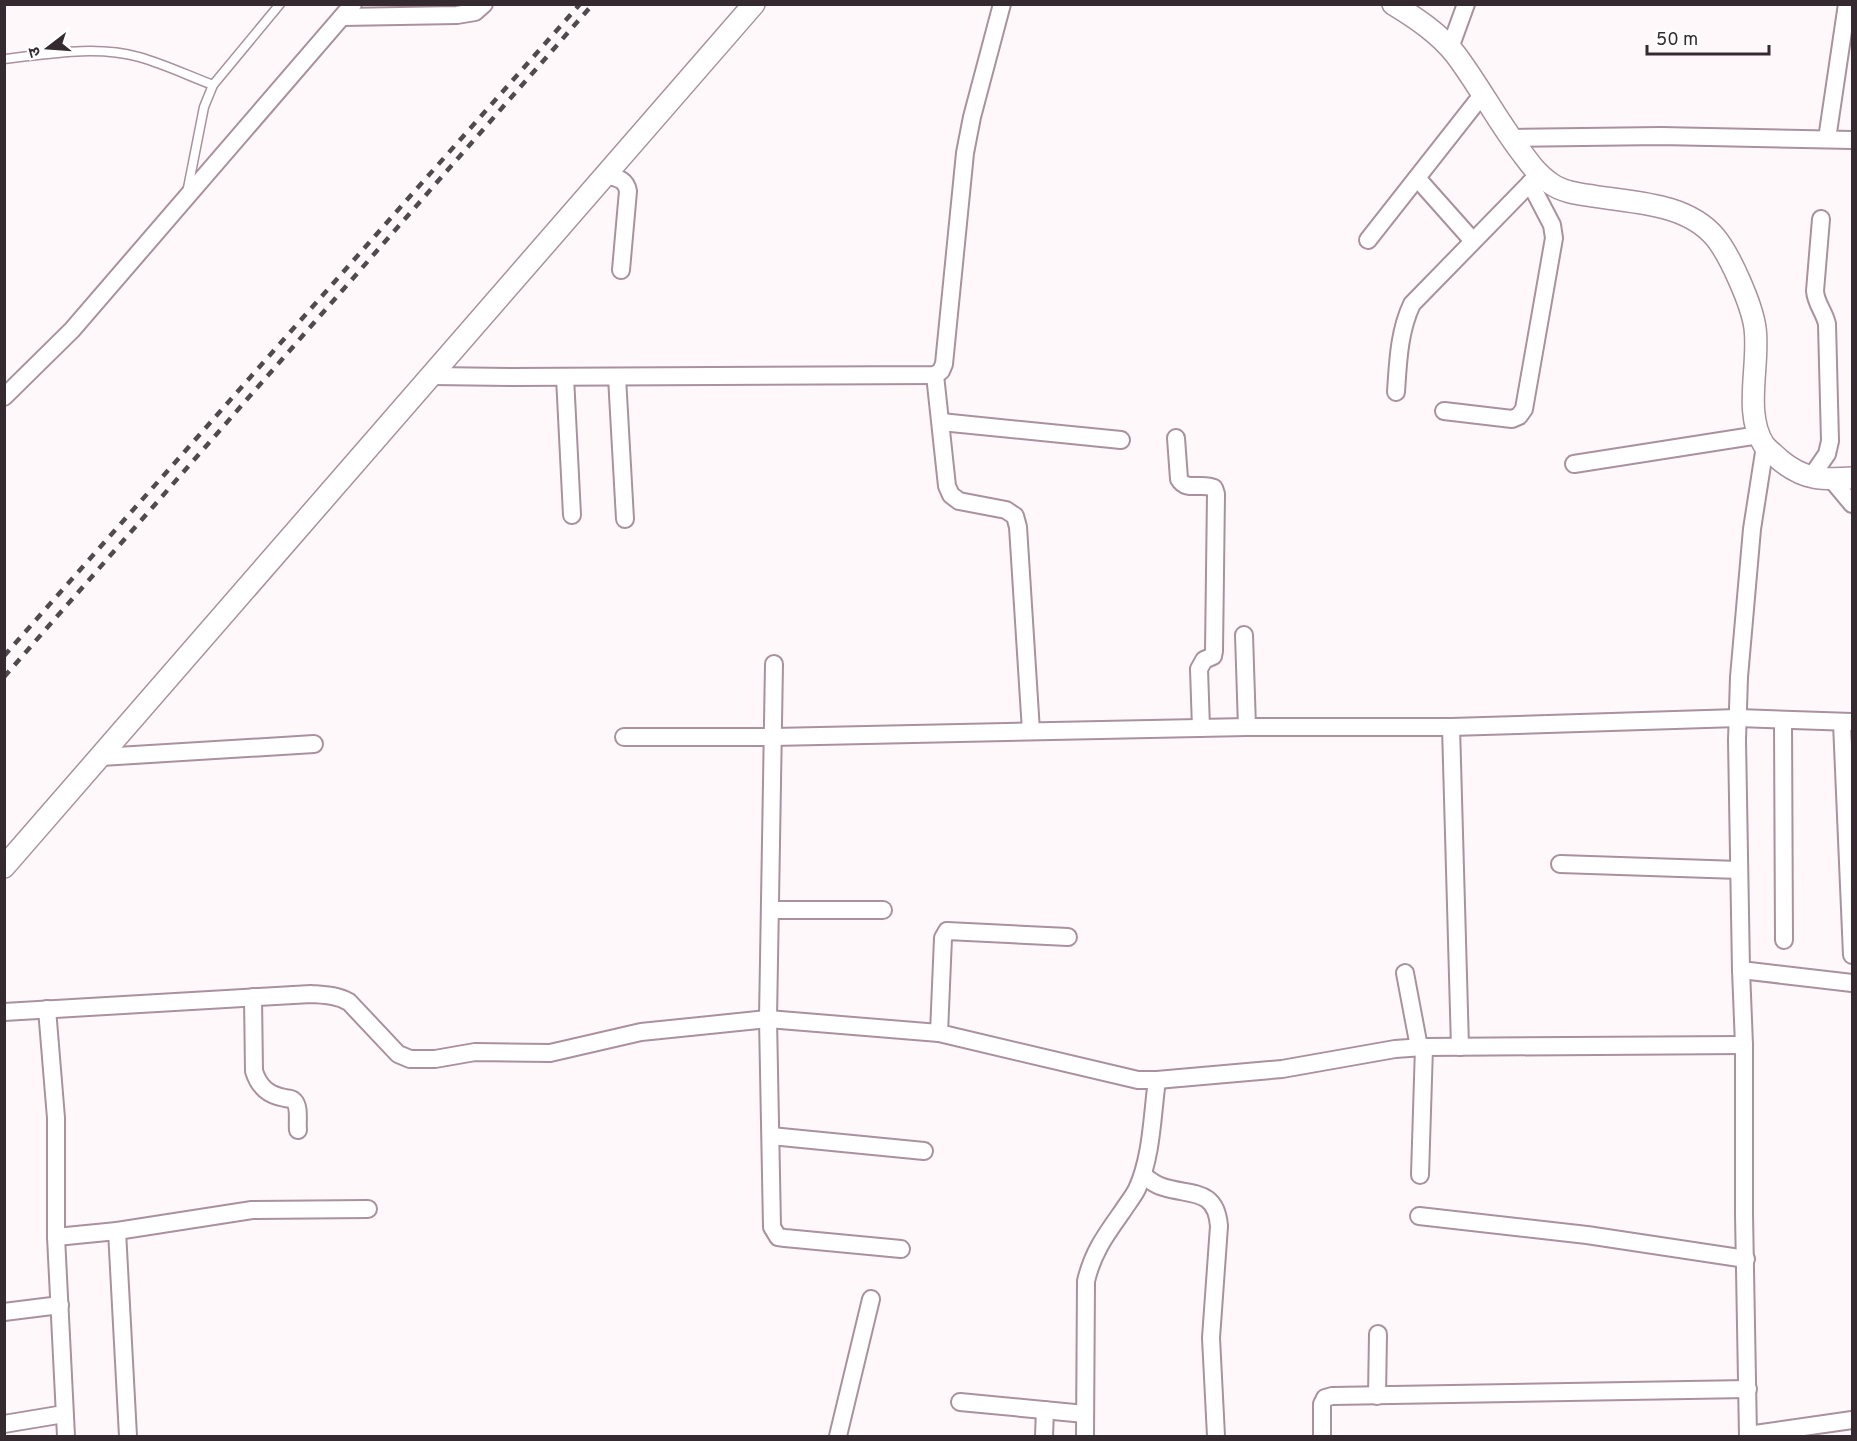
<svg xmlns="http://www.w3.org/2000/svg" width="1857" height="1441" viewBox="0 0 1857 1441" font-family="Overpass,'Noto Sans Devanagari',sans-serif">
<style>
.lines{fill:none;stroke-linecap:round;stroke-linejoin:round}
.service-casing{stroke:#a9919e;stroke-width:11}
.minor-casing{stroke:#a9919e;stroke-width:20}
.tertiary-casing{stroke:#a9919e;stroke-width:24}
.service{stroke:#fff;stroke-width:8}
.minor{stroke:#fff;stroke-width:16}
.tertiary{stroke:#fff;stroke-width:21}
.rail{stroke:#52494e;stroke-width:4.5;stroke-dasharray:8 8;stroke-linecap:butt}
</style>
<rect width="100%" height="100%" fill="#fef8fb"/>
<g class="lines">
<g class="service-casing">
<g id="service">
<path d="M4 59C48 54 96 45 139 57 164 64 189 76 213 85"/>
<polyline points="187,193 204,107 213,85 280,4"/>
</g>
</g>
<g class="minor-casing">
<g id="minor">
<polyline points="342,17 457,15 475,12 484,4"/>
<polyline points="1450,48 1466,4"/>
<polyline points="1511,138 1661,136 1852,140"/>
<polyline points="1827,139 1847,4"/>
<path d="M606 175C617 178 626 179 628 191L621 270"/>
<polyline points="1417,178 1473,241"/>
<polyline points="1368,240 1482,95"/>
<polyline points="935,375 947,486 951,495 959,501 1006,510 1015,516 1018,527 1031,731"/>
<polyline points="432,376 512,377 935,375 941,371 944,364 965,153 972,117 1002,4"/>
<polyline points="565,377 572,515"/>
<polyline points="617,377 625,519"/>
<path d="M1396 392C1398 362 1399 331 1412 304L1537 176"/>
<polyline points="4,397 72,330 353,4"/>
<polyline points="1444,411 1512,419 1519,416 1524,409 1554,238 1552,225 1530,183"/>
<polyline points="941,422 1121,440"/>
<path d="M1176 438 1179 479C1186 492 1202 482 1214 488L1216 494 1214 651 1213 656 1204 660 1199 669 1201 728"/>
<polyline points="1574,464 1759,435"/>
<path d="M1811 477 1827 454 1830 441 1827 324C1824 311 1816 304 1815 291L1821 219"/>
<polyline points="1832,480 1852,504"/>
<polyline points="1244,635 1247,727"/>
<polyline points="774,664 768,1019 772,1227 778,1237 785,1238 901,1249"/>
<polyline points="1783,720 1784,940"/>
<polyline points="1842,723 1852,955"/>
<polyline points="1451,727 1460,1047"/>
<polyline points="624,737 773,737 1247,727 1451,727 1738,718 1852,722"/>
<polyline points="101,757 314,744"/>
<polyline points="1560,864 1739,870"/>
<polyline points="770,910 883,910"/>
<polyline points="1741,970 1852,983"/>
<polyline points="1405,973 1419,1047"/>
<path d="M253 997 254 1071C259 1087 268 1095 285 1098 289 1099 291 1098 294 1101 300 1107 297 1122 298 1130"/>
<polyline points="47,1009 56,1118 56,1237 66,1436"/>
<path d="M4 1012 311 994C325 995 337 995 349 1002L398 1054 410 1059H435L475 1052 550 1053 641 1032 768 1019 939 1033 1138 1080H1157L1282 1069 1395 1049 1424 1047 1744 1045"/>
<polyline points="939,1033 943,938 947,931 1068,937"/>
<polyline points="771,1136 924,1151"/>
<path d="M1143 1175C1149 1180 1155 1185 1163 1187 1191 1196 1216 1188 1219 1226L1211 1338 1216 1436"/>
<polyline points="1420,1175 1424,1047"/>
<polyline points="1419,1216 1587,1235 1746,1259"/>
<polyline points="117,1231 128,1436"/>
<polyline points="56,1237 117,1231 252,1210 368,1209"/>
<polyline points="4,1312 60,1305"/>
<polyline points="1377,1396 1378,1334"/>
<polyline points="960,1402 1085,1414"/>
<polyline points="4,1424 64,1414"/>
<polyline points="1748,1435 1852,1420"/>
<polyline points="838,1436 871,1299"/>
<polyline points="1044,1436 1045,1410"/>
<path d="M1085 1436 1086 1281C1093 1252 1105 1236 1122 1212 1127 1204 1133 1197 1137 1189 1152 1156 1152 1116 1157 1080"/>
<polyline points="1322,1436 1322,1404 1325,1398 1332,1396 1748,1389"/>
<polyline points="1748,1436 1744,1214 1744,1045 1741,970 1737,740 1739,677 1752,529 1765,446"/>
</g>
</g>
<g class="tertiary-casing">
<g id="tertiary">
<path d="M1393 4C1416 18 1440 34 1456 55 1480 87 1498 122 1522 153 1531 165 1538 175 1550 183 1562 192 1579 194 1593 196 1635 203 1686 203 1715 237 1730 255 1752 305 1755 328 1760 364 1743 413 1764 445 1768 450 1775 455 1780 460 1804 480 1823 480 1852 478"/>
<polyline points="4,867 754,4"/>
</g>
</g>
<use href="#service" class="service"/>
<use href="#minor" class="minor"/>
<use href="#tertiary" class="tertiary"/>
<g class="rail">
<polyline points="4,656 580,4"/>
<polyline points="4,677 593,4"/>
</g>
</g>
<rect width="1857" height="1441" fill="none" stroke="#342a30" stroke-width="12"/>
<g transform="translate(48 48) rotate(253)" stroke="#ffffff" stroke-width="4.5" paint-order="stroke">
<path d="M0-4.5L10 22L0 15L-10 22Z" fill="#342a30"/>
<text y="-9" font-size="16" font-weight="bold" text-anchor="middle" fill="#342a30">उ</text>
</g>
<path d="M1647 45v9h122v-9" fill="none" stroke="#342a30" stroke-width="3"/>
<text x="1656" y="45" font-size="18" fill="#342a30" stroke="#ffffff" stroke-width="4.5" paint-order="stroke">50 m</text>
</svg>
